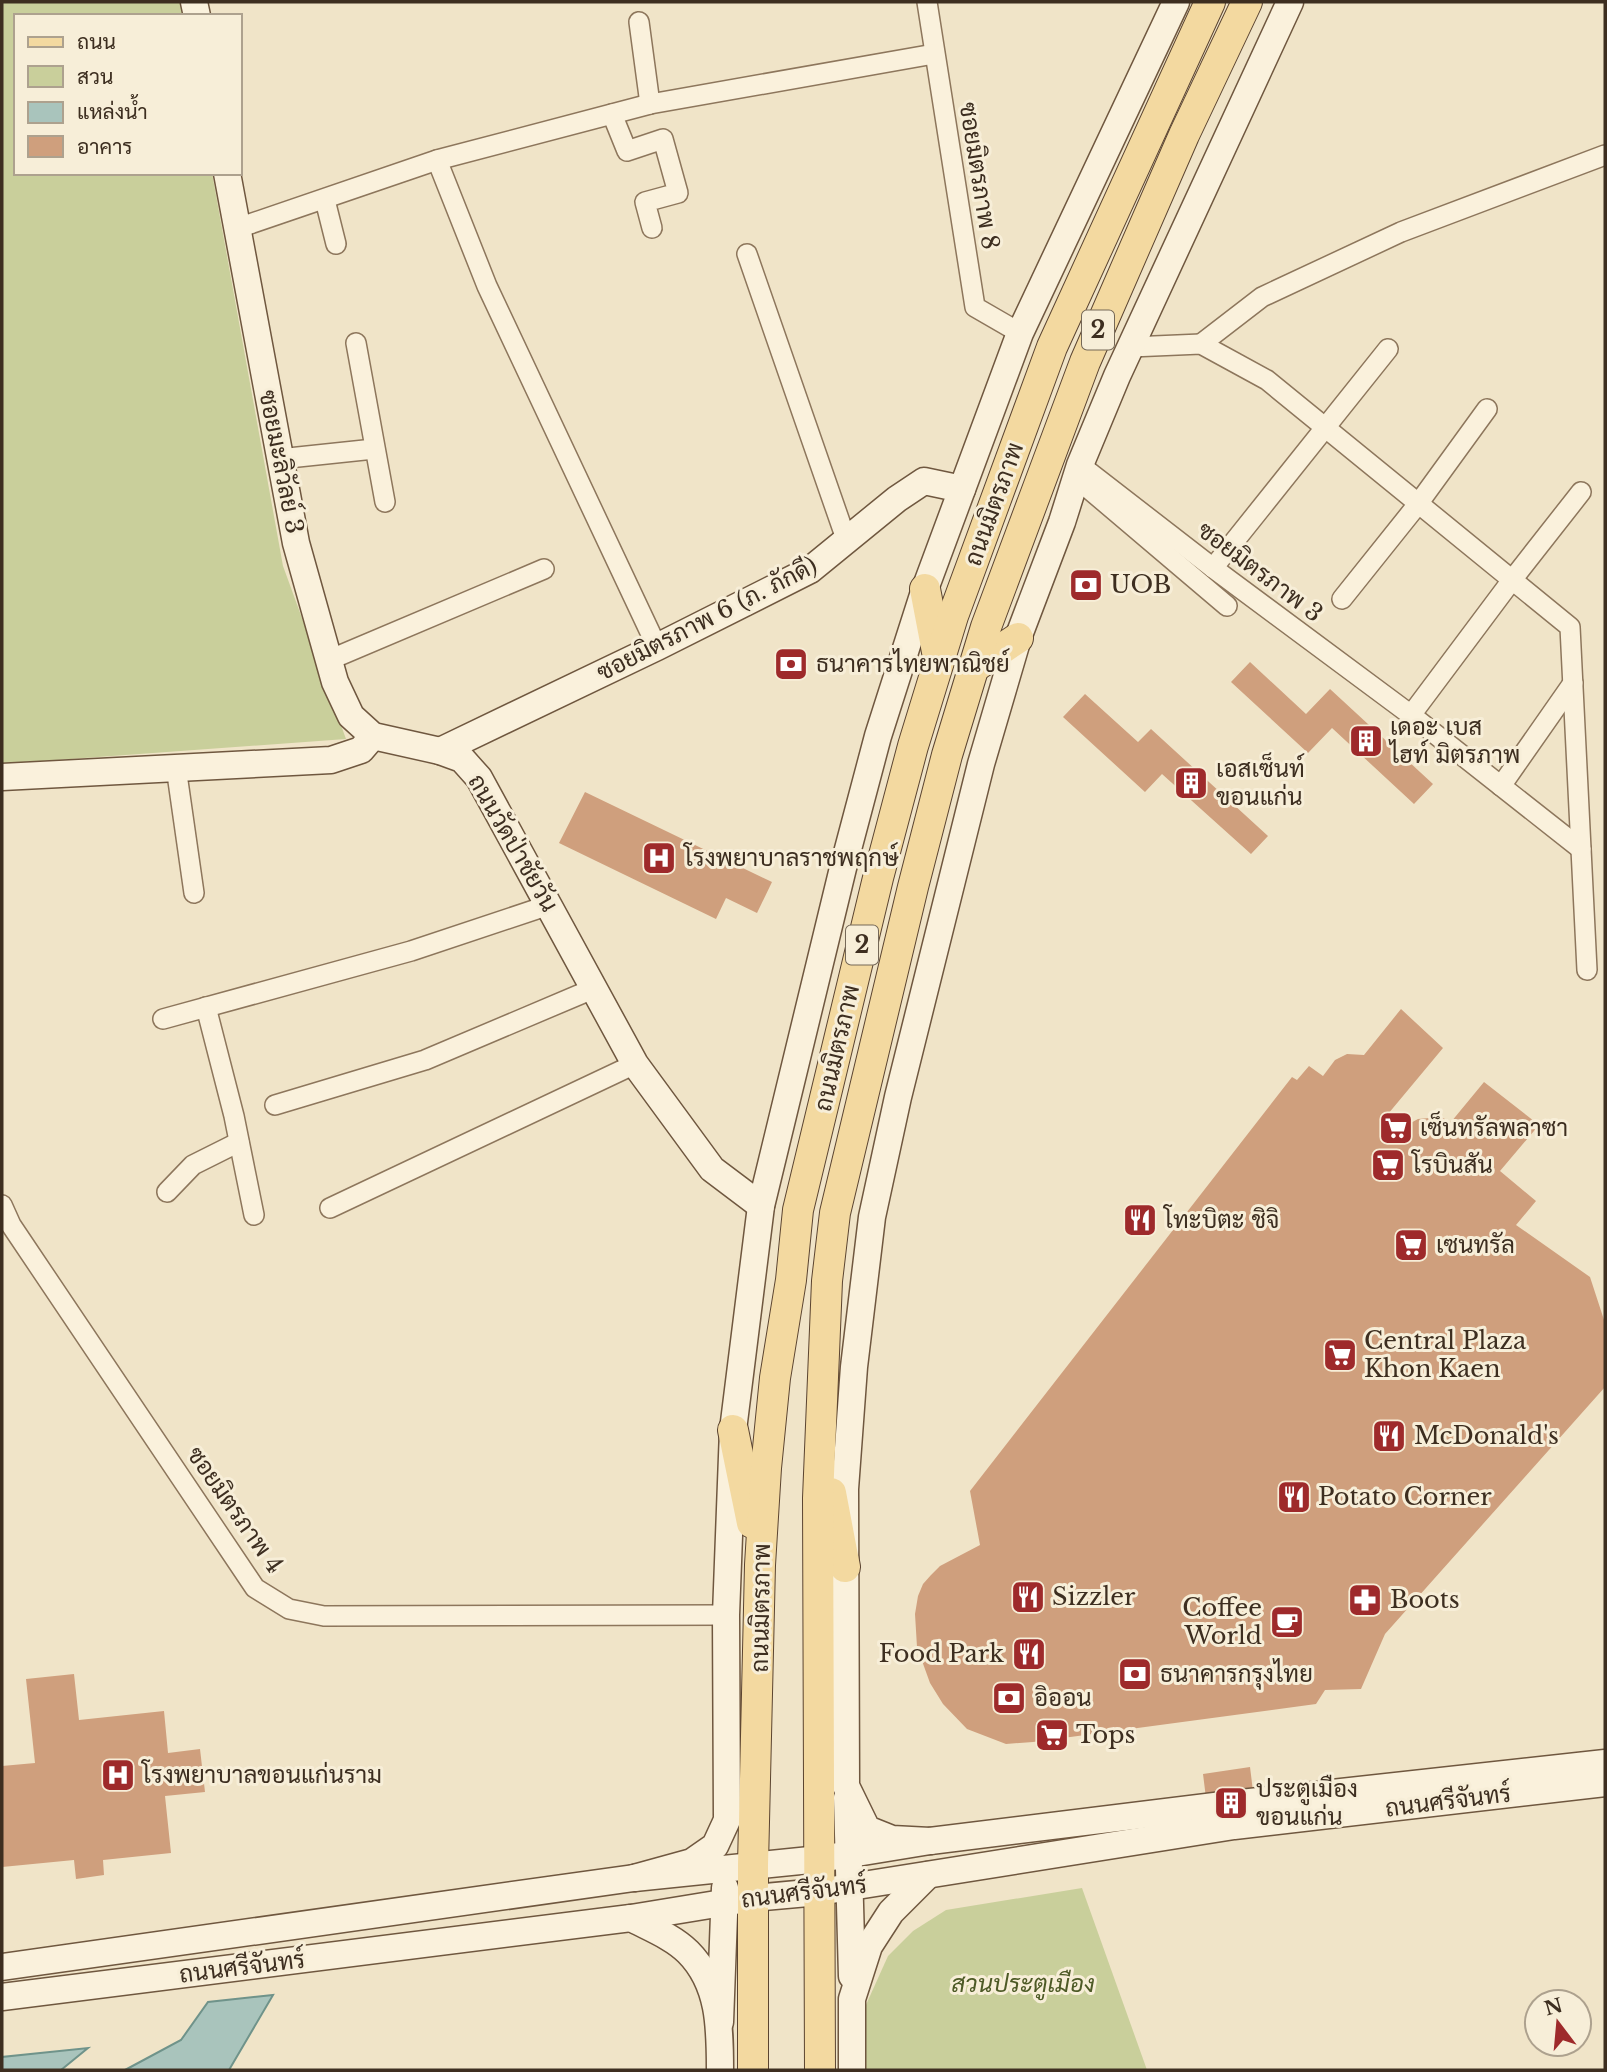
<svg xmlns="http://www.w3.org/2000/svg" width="1607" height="2072" viewBox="0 0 1607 2072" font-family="'Libre Baskerville',Sarabun,serif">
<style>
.green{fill:#c9cf9b}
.water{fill:#a9c4bc;stroke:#6f938a;stroke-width:2}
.building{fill:#cf9f7d}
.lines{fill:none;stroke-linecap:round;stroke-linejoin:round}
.street-casing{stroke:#8d765c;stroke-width:22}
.secondary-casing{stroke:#6f573f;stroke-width:29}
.primary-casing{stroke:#5b4430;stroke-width:32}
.street{stroke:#faf1dc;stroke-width:19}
.secondary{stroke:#faf1dc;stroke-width:26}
.primary{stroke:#f3d9a0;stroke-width:30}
.labels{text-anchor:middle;stroke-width:6;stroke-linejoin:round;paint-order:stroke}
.shield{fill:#f7eed8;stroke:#756857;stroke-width:2}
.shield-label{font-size:23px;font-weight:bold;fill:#3d2e20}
.street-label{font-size:24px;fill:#3d2e20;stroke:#f7eed8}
.poi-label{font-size:24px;fill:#3d2e20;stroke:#f7eed8;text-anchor:start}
.park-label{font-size:24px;font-style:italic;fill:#4d5a26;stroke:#f7eed8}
</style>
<rect width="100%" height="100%" fill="#f0e4c8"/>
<g class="green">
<polygon points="2,2 181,2 183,16 16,16 16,173 212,173 283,566 346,739 2,764"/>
<polygon points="1082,1888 1147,2070 866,2070 865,2007 888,1956 913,1931 946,1910"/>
</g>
<g class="water">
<polygon points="273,1995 229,2070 125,2070 181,2040 208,2002"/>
<polygon points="88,2048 61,2070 2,2070 2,2057"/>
</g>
<g class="building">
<polygon points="1250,662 1306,714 1330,689 1433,784 1414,804 1332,728 1308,753 1231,682"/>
<polygon points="1085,694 1138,742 1151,729 1268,836 1251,854 1162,774 1145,792 1063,717"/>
<polygon points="585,792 772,882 757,913 726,898 716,919 559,843"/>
<polygon points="1401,1009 1443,1048 1383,1120 1401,1135 1407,1125 1418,1119 1441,1117 1451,1122 1484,1082 1539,1125 1500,1171 1536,1201 1516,1225 1590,1277 1605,1323 1605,1387 1385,1634 1361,1689 1325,1690 1316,1704 1033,1742 1006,1744 967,1729 943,1704 930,1683 917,1647 915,1614 918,1596 923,1584 931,1575 940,1566 980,1545 970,1491 1292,1077 1297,1080 1309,1066 1323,1076 1335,1060 1347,1054 1364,1055"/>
<polygon points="74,1674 79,1720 164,1711 168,1753 200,1749 205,1792 165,1796 171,1853 103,1860 104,1875 76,1879 74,1860 2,1867 2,1766 35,1763 26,1679"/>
<polygon points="1250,1767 1258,1832 1211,1838 1203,1774"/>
</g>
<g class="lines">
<g class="street-casing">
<g id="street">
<polyline points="927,2 975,307 1020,333"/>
<polyline points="639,22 650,104"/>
<polyline points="612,114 627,151 663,139 678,193 645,202 652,228"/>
<polyline points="437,160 487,286 657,647"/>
<polyline points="325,200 336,244"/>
<polyline points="238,228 437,160 650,104 934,54"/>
<polyline points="747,254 846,539"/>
<polyline points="356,343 385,502"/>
<polyline points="1201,344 1262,297 1401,232 1605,155"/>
<polyline points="1131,347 1201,344 1267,380 1570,627 1587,970"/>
<polyline points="279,459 374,449"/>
<polyline points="1080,465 1213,568 1411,715 1581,849"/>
<polyline points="1076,478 1227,606"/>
<polyline points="1213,568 1388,349"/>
<polyline points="1342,599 1418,504 1487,409"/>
<polyline points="329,660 544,569"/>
<polyline points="1411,715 1512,580 1581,492"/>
<polyline points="176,767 194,893"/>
<polyline points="1501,786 1573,683"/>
<polyline points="206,1007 234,1116 254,1215"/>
<polyline points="163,1019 411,951 549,905"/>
<polyline points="275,1105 425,1060 595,988"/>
<polyline points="167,1192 193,1165 239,1142"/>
<polyline points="2,1205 11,1225 255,1588 289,1609 324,1616 726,1615"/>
<polyline points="330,1208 635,1064"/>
</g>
</g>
<g class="secondary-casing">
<g id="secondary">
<polyline points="194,2 197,16"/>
<polyline points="227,173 296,543 335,682 351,716 373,736 440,751 462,759 479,778 635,1064 712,1169 761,1206"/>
<polyline points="440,751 657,647 810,570 897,499 924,481 962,489"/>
<polyline points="2,777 331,760 361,750 373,736"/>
<polyline points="847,1798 852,1976"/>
<polyline points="930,1841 892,1839 867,1829 846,1786 845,1489 854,1367 872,1217 898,1097 981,764 1018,638 1062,522 1080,465 1117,376 1290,2"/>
<polyline points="634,1878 692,1862 715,1846 727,1820 726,1615 733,1430 761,1206 843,868 878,736 925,589 1020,333 1176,2"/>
<path d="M631 1918C650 1928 673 1937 688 1952 720 1984 720 2028 720 2070"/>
<polyline points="2,1967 634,1878 820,1859 930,1841 1231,1804 1605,1763"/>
<polyline points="2,1997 631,1918 753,1898 819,1892 1234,1826 1605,1783"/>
<polyline points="720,2022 725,1888"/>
<polyline points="852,2070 852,1999 869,1946 891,1912 928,1875"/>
</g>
</g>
<g class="primary-casing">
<g id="primary">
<polyline points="925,589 938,657"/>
<polyline points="973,668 1018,638"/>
<polyline points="733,1430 752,1523"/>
<polyline points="831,1493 845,1567"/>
<polyline points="753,2070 753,1865 760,1565 766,1468 775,1378 791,1280 798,1210 878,878 913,746 953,616 1052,347 1210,2"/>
<polyline points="820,2070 818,1498 827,1281 835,1213 913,887 947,755 986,627 1085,362 1184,135 1247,2"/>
</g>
</g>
<use href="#street" class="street"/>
<use href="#secondary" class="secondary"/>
<use href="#primary" class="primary"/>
</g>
<defs>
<g id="bank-square" transform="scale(1.75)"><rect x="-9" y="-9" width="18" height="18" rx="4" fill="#9e2a2b" stroke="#f7eed8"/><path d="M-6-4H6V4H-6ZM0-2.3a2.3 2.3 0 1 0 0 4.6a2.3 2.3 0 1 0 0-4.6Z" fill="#fff"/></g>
<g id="building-square" transform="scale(1.75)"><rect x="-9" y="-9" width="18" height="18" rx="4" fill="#9e2a2b" stroke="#f7eed8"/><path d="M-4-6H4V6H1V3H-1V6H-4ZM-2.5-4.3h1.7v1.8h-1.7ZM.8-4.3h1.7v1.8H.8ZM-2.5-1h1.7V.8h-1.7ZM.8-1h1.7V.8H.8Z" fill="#fff"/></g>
<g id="hospital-square" transform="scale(1.75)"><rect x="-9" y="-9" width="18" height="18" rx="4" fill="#9e2a2b" stroke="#f7eed8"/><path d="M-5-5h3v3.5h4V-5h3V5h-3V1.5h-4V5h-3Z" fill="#fff"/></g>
<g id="supermarket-square" transform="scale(1.75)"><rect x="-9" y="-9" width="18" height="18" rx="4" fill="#9e2a2b" stroke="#f7eed8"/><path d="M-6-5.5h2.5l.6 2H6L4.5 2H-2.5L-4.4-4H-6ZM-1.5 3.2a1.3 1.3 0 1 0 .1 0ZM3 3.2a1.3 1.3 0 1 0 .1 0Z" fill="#fff"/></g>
<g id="restaurant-square" transform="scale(1.75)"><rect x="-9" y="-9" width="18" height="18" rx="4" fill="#9e2a2b" stroke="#f7eed8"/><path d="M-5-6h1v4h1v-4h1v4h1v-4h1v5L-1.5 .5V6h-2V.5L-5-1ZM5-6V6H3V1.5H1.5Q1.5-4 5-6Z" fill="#fff"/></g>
<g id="pharmacy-square" transform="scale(1.75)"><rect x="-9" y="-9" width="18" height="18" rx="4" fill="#9e2a2b" stroke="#f7eed8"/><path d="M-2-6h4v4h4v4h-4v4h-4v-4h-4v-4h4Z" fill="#fff"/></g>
<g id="cafe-square" transform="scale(1.75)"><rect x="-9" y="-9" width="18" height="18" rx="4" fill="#9e2a2b" stroke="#f7eed8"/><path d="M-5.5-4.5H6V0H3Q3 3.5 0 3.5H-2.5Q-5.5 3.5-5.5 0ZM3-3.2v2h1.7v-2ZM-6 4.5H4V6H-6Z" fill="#fff"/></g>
</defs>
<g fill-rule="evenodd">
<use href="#bank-square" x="1086" y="585"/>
<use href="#bank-square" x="791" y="664"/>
<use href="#building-square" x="1366" y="741"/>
<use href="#building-square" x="1191" y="783"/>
<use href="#hospital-square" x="659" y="858"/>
<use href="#supermarket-square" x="1396" y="1128"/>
<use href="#supermarket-square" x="1388" y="1165"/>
<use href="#restaurant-square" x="1140" y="1220"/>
<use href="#supermarket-square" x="1411" y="1245"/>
<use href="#supermarket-square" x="1340" y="1355"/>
<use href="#restaurant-square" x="1389" y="1436"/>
<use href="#restaurant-square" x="1294" y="1497"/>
<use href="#restaurant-square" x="1028" y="1597"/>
<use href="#pharmacy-square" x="1365" y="1600"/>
<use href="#cafe-square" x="1287" y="1622"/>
<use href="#restaurant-square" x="1029" y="1654"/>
<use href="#bank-square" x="1135" y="1674"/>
<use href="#bank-square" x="1009" y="1698"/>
<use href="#supermarket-square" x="1052" y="1735"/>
<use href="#hospital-square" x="118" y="1775"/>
<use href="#building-square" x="1231" y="1803"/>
</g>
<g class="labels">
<g class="shield">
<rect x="1082" y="310.5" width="32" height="39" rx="5"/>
<rect x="846" y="925.5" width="32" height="39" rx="5"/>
</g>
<g class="shield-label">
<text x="1098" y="338">2</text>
<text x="862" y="953">2</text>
</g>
<g class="street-label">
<text transform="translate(979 176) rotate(81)" y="8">ซอยมิตรภาพ 8</text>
<text transform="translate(281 462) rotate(79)" y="8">ซอยมะลิวัลย์ 3</text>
<text transform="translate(994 504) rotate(-70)" y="8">ถนนมิตรภาพ</text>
<text transform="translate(1260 572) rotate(37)" y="8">ซอยมิตรภาพ 3</text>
<text transform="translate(707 619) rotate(-27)" y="8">ซอยมิตรภาพ 6 (ภ. ภักดี)</text>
<text transform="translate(513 843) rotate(60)" y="8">ถนนวัดป่าชัยวัน</text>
<text transform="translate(837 1048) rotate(-77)" y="8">ถนนมิตรภาพ</text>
<text transform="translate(235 1510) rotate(55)" y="8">ซอยมิตรภาพ 4</text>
<text transform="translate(761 1608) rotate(-89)" y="8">ถนนมิตรภาพ</text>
<text transform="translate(1448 1801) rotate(-7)" y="8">ถนนศรีจันทร์</text>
<text transform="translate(804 1892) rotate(-7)" y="8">ถนนศรีจันทร์</text>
<text transform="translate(242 1967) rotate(-7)" y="8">ถนนศรีจันทร์</text>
</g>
<g class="poi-label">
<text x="1110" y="593">UOB</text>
<text x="816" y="672">ธนาคารไทยพาณิชย์</text>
<text x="1390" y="735">เดอะ เบส<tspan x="1390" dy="28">ไฮท์ มิตรภาพ</tspan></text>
<text x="1216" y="777">เอสเซ็นท์<tspan x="1216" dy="28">ขอนแก่น</tspan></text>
<text x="684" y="866">โรงพยาบาลราชพฤกษ์</text>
<text x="1420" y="1136">เซ็นทรัลพลาซา</text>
<text x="1412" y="1173">โรบินสัน</text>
<text x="1164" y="1228">โทะบิตะ ชิจิ</text>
<text x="1436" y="1253">เซนทรัล</text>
<text x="1364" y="1349">Central Plaza<tspan x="1364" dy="28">Khon Kaen</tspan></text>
<text x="1414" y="1444">McDonald's</text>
<text x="1318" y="1505">Potato Corner</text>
<text x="1052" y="1605">Sizzler</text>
<text x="1390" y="1608">Boots</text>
<text x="1262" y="1616" text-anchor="end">Coffee<tspan x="1262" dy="28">World</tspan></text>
<text x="1004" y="1662" text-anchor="end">Food Park</text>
<text x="1160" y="1682">ธนาคารกรุงไทย</text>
<text x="1034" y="1706">อิออน</text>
<text x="1076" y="1743">Tops</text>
<text x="142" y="1783">โรงพยาบาลขอนแก่นราม</text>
<text x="1256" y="1797">ประตูเมือง<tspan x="1256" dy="28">ขอนแก่น</tspan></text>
</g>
<g class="park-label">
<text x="1023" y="1992">สวนประตูเมือง</text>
</g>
</g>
<rect width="1607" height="2072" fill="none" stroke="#3d2e20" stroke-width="7"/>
<rect x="14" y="14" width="228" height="161" fill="#f7eed8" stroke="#ada18e" stroke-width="2"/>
<rect x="28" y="37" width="35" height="10" fill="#f3d9a0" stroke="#ada18e" stroke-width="2"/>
<text x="77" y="49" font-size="21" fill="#3d2e20">ถนน</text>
<rect x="28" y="66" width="35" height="21" fill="#c9cf9b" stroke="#ada18e" stroke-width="2"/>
<text x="77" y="84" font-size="21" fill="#3d2e20">สวน</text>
<rect x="28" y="102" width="35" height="21" fill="#a9c4bc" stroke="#ada18e" stroke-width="2"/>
<text x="77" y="119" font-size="21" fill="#3d2e20">แหล่งน้ำ</text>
<rect x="28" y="136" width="35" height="21" fill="#cf9f7d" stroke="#ada18e" stroke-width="2"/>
<text x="77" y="154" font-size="21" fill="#3d2e20">อาคาร</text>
<g transform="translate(1558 2023) rotate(344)"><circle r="33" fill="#f7eed8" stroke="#ada18e" stroke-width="2"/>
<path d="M0-5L12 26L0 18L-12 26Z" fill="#9e2a2b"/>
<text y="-10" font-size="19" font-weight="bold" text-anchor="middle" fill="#3d2e20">N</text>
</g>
</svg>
